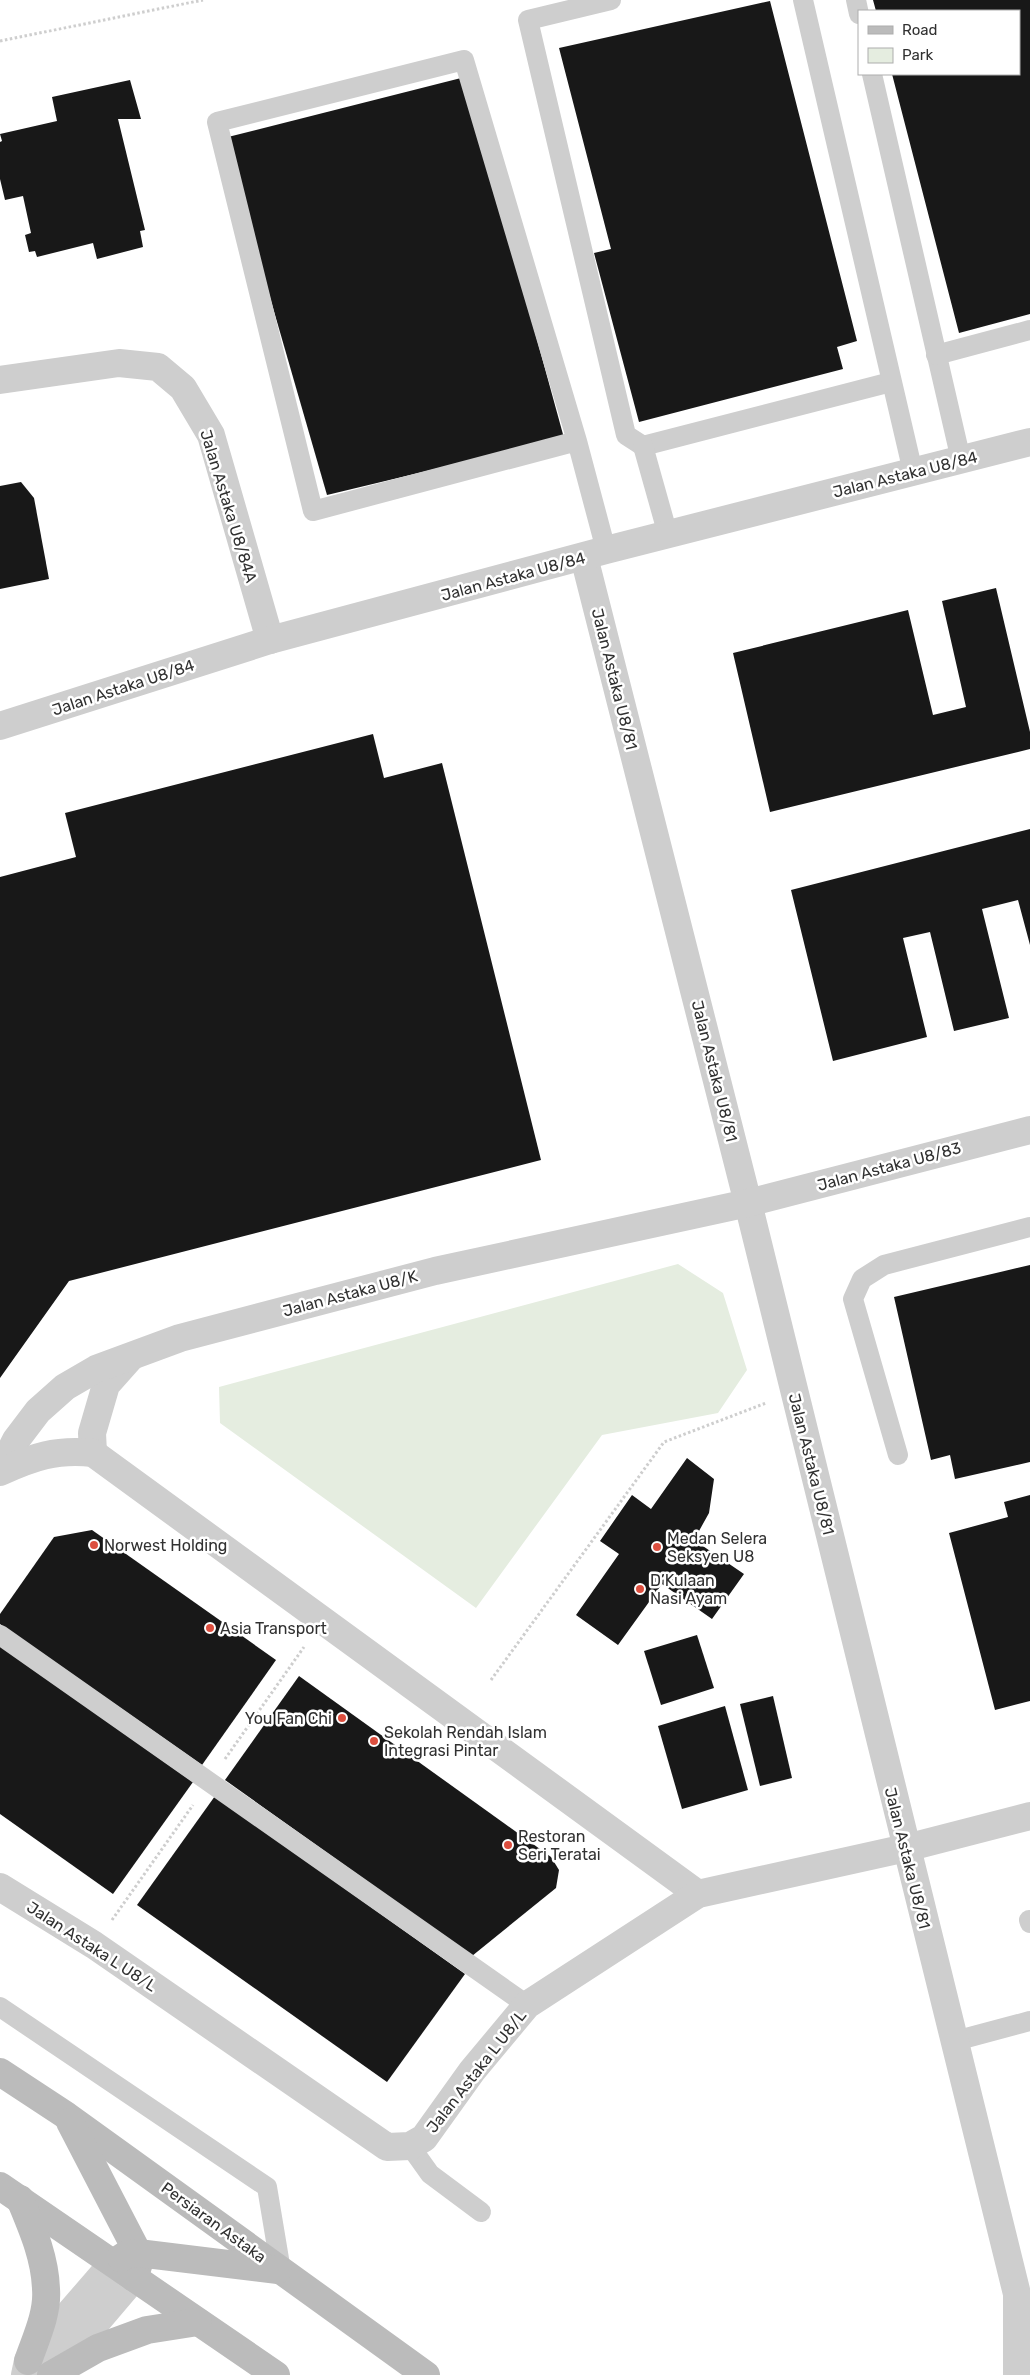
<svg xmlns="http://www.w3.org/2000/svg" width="1030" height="2375" viewBox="0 0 1030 2375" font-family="Rubik,sans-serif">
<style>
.green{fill:#e5ede0}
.building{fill:#181818}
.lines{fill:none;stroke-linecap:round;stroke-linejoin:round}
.path{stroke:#cecece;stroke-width:3;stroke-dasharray:2.5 2.5;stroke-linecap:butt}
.service{stroke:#cecece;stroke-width:20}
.minor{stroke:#cecece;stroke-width:28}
.secondary{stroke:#bbb;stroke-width:28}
.poi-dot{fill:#dc4e3e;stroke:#fff;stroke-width:2}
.labels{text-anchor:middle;stroke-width:5;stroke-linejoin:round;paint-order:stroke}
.street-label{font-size:16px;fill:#313131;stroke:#fff}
.poi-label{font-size:16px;fill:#313131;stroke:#fff;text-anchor:start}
</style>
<rect width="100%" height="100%" fill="#fff"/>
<polygon class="green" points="678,1264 723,1293 747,1370 718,1413 602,1435 476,1608 220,1423 219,1387"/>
<g class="building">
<polygon points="873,0 1030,0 1030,314 959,333 892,74 1019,74 1019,11 876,11"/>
<polygon points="770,1 857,341 837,347 843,369 639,422 594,253 611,249 559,48"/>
<polygon points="465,77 564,438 327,495 224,138"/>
<polygon points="130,80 141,119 118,119 145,230 140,231 143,247 97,259 93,243 37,257 35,251 29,252 25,235 31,233 23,196 5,200 0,179 0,142 2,141 0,134 57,121 52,97"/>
<polygon points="21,482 34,498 49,579 0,589 0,486"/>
<polygon points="996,588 1030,732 1030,749 770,812 733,653 908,610 933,715 966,707 942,601"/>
<polygon points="373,734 384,778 442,763 541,1160 69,1281 0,1378 0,877 76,857 65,813"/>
<polygon points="1030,829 1030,945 1018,900 982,909 1009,1018 954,1031 930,932 903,938 927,1037 833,1061 791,890"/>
<polygon points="1030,1265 1030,1462 955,1479 950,1455 931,1460 894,1297"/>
<polygon points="687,1458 714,1479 709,1513 694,1540 744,1574 712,1619 662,1584 618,1645 576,1615 619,1554 600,1541 632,1495 651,1509"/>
<polygon points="1030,1495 1030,1701 995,1710 949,1533 1008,1517 1004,1502"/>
<polygon points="92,1530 276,1660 202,1765 0,1624 0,1614 54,1537"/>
<polygon points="697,1635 714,1688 661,1705 644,1651"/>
<polygon points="0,1646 193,1782 113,1894 0,1814"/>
<polygon points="299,1676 551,1857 559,1870 556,1888 472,1956 225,1780"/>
<polygon points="773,1696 792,1778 760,1786 740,1704"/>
<polygon points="725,1706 748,1790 682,1809 658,1726"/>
<polygon points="215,1796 465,1974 387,2082 137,1905"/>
</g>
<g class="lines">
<g class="path">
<polyline points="0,41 203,0"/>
<polyline points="491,1680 664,1442 766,1403"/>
<polyline points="225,1759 304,1647"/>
<polyline points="112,1920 193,1805"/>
</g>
<g class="service">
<polyline points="611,0 528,20 626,435 643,446 891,382"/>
<polyline points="803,0 913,472"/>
<polyline points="856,0 859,14"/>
<polyline points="872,74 961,460"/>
<polyline points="936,355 1030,330"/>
<polyline points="577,441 313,511 217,122 464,60 577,441 606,550"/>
<polyline points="643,446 668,535"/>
<polyline points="898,1455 853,1299 862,1279 884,1265 1030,1227"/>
<polyline points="0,1635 527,2005"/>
<polyline points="1029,1920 1030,1923"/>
<polyline points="0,2007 267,2187 281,2271"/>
<polyline points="955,2041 1030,2021"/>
<polyline points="410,2146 430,2174 481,2212"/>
</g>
<g class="minor">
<polyline points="0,380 119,363 158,367 183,388 211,435 270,640"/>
<polyline points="584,557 748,1203 1017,2294 1017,2375"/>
<polyline points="0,726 270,640 606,550 1030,442"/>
<polyline points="93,1453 92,1433 106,1385 130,1358"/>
<polyline points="0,1471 16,1440 38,1411 65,1387 96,1369 180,1338 435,1271 748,1203 1030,1130"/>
<path d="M0 1472C33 1457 56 1449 93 1453L698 1894"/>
<polyline points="0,1887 94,1945 387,2147 410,2146 424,2138 472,2071 527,2005 698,1894 906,1848 1030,1816"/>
<polyline points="54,2372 134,2278"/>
<polyline points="25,2375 28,2361 113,2263"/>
</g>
<g class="secondary">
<polyline points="0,2072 67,2116 426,2375"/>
<polyline points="70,2122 138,2253 139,2263 134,2278"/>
<polyline points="0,2186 276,2375"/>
<path d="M20 2199C32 2228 45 2257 46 2289 48 2313 36 2338 28 2361"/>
<polyline points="121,2258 127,2254 138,2253 278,2270"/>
<polyline points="51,2375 98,2348 147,2330 198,2322"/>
</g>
</g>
<g class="poi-dot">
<circle cx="94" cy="1545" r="5"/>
<circle cx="657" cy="1547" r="5"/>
<circle cx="640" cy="1589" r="5"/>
<circle cx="210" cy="1628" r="5"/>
<circle cx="342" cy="1718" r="5"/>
<circle cx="374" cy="1741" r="5"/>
<circle cx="508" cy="1845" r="5"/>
</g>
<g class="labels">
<g class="street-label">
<text transform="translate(905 474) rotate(-14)" y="6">Jalan Astaka U8/84</text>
<text transform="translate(229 506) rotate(73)" y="6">Jalan Astaka U8/84A</text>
<text transform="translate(513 576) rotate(-15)" y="6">Jalan Astaka U8/84</text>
<text transform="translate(615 679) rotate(76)" y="6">Jalan Astaka U8/81</text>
<text transform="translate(123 687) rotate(-18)" y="6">Jalan Astaka U8/84</text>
<text transform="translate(715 1071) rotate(76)" y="6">Jalan Astaka U8/81</text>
<text transform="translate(889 1166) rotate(-15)" y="6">Jalan Astaka U8/83</text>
<text transform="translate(350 1293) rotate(-15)" y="6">Jalan Astaka U8/K</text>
<text transform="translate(812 1464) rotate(76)" y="6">Jalan Astaka U8/81</text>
<text transform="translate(908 1858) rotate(76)" y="6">Jalan Astaka U8/81</text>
<text transform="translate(92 1946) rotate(33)" y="6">Jalan Astaka L U8/L</text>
<text transform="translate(476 2071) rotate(-52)" y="6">Jalan Astaka L U8/L</text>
<text transform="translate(214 2222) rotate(36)" y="6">Persiaran Astaka</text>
</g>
<g class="poi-label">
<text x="667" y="1544">Medan Selera<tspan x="667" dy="18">Seksyen U8</tspan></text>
<text x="104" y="1551">Norwest Holding</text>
<text x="650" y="1586">D’Kulaan<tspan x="650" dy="18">Nasi Ayam</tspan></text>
<text x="220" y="1634">Asia Transport</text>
<text x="332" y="1724" text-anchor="end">You Fan Chi</text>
<text x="384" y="1738">Sekolah Rendah Islam<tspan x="384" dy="18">Integrasi Pintar</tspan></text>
<text x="518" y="1842">Restoran<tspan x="518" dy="18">Seri Teratai</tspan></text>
</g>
</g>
<rect x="858" y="10" width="162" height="65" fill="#ffffff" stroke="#adadad"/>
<rect x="868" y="26" width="25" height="8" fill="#bbbbbb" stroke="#adadad"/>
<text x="902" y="35" font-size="15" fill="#313131">Road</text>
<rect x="868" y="48" width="25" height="15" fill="#e5ede0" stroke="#adadad"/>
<text x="902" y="60" font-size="15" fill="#313131">Park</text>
</svg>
